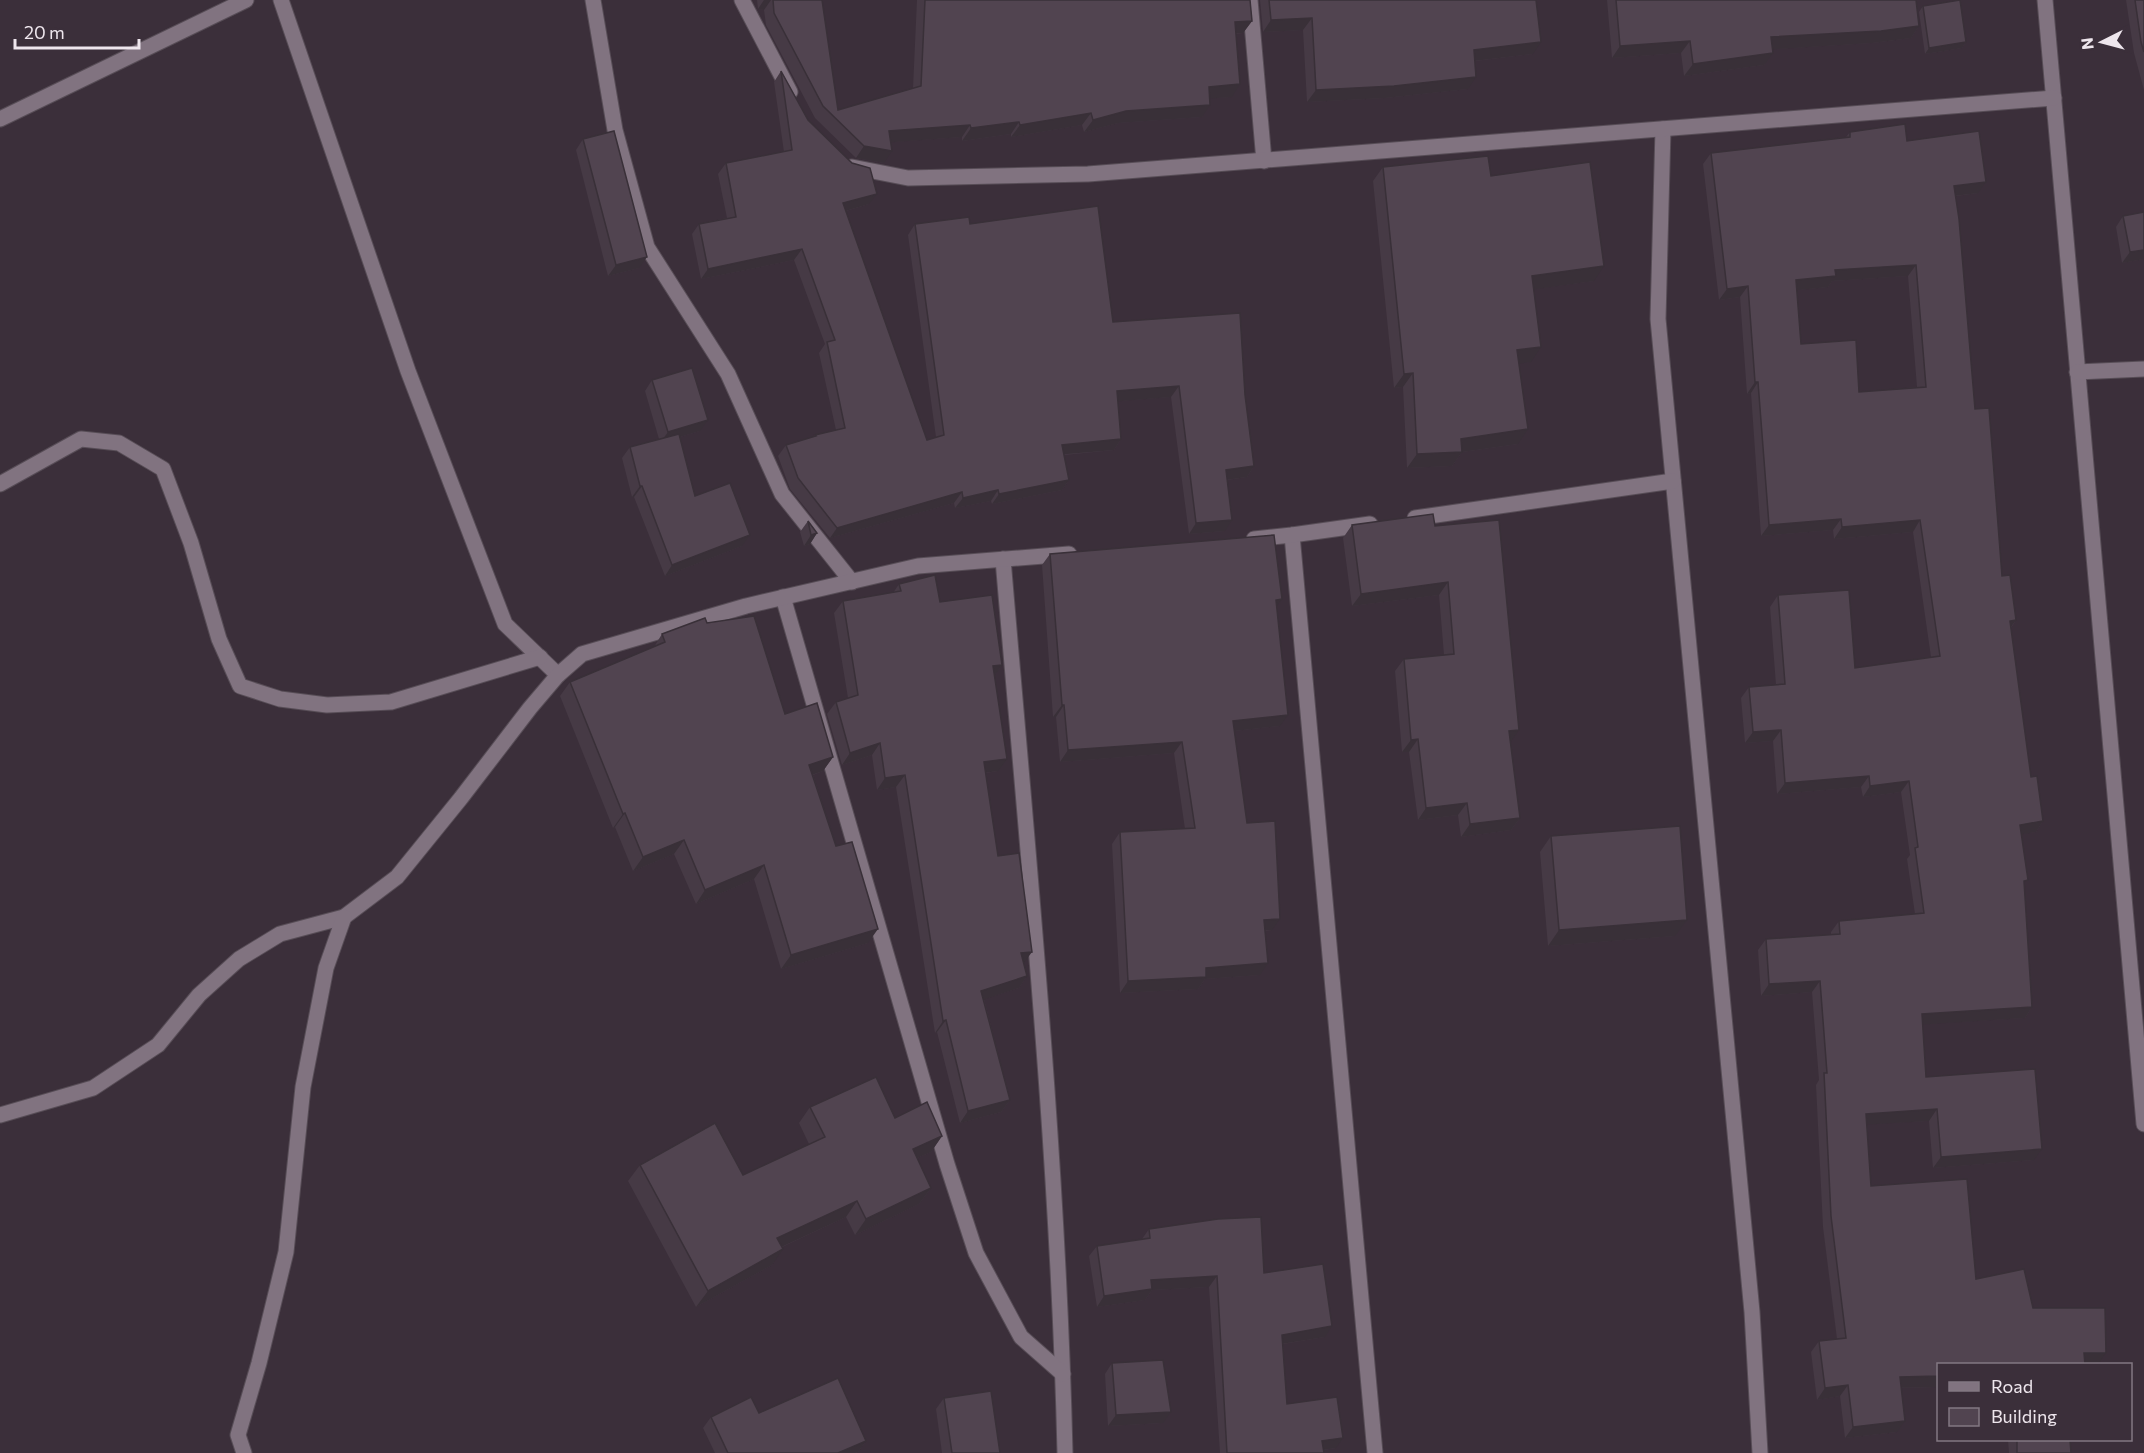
<svg xmlns="http://www.w3.org/2000/svg" width="2144" height="1453" viewBox="0 0 2144 1453" font-family="Commissioner,sans-serif">
<style>
.lines{fill:none;stroke-linecap:round;stroke-linejoin:round}
.minor-casing{stroke:#574d56;stroke-width:17}
.minor{stroke:#817380;stroke-width:15}
.wall{fill:#463a45;fill-rule:evenodd}
.shaded-wall{fill:#393038}
.building{fill:#514450;stroke:#393038;stroke-width:1.5;fill-rule:evenodd}
</style>
<rect width="100%" height="100%" fill="#3b2f3a"/>
<g class="lines">
<g class="minor-casing">
<g id="minor">
<polyline points="281,0 408,371 505,624 558,675"/>
<polyline points="593,0 615,130 647,247 728,374 782,494 852,582"/>
<polyline points="742,0 790,92"/>
<polyline points="1250,0 1264,161"/>
<polyline points="2045,0 2144,1124"/>
<polyline points="0,119 246,0"/>
<polyline points="1663,129 1658,319 1752,1312 1760,1453"/>
<polyline points="852,167 908,178 1088,174 2054,98"/>
<polyline points="2077,372 2144,369"/>
<polyline points="0,484 81,439 119,443 163,469 191,543 219,639 240,686 280,699 327,705 391,702 540,657"/>
<polyline points="1415,518 1673,481"/>
<polyline points="1292,535 1375,1453"/>
<polyline points="1254,539 1292,535 1370,524"/>
<path d="M1003 559C1028 857 1058 1154 1065 1453"/>
<polyline points="783,597 947,1164 976,1253 1021,1337 1063,1374"/>
<polyline points="0,1115 93,1088 158,1045 199,995 239,959 280,934 344,917 397,877 461,798 530,708 558,675 582,654 746,606 918,566 1069,554"/>
<polyline points="244,1453 238,1435 259,1363 286,1252 303,1087 326,968 344,917"/>
</g>
</g>
<use href="#minor" class="minor"/>
</g>
<g class="wall">
<polygon points="757,0 822,0 838,110 913,88 917,0 1250,0 1252,21 1243,33 1236,34 1232,97 1210,98 1202,117 1118,123 1084,132 1082,125 1011,137 1011,134 962,141 962,137 891,142 884,163 856,158 815,118 766,25 764,10 758,9"/>
<polygon points="1260,0 1536,0 1533,54 1475,61 1468,89 1385,98 1307,102 1303,30 1263,32"/>
<polygon points="1607,0 1916,0 1919,26 1911,38 1872,43 1772,49 1764,65 1684,76 1681,53 1612,58"/>
<polygon points="2126,0 2144,0 2144,90 2134,53"/>
<polygon points="1923,6 1966,42 1962,48 1925,54 1919,12"/>
<polygon points="781,71 808,120 869,204 846,211 927,440 936,437 908,235 915,224 970,224 1113,322 1245,395 1254,466 1247,477 1227,480 1225,531 1189,534 1171,397 1118,401 1121,439 1114,450 1064,455 1069,480 1062,490 992,504 991,501 955,508 954,503 830,538 790,489 778,456 786,445 813,437 815,435 836,430 819,353 825,344 794,260 701,279 692,234 699,224 727,218 718,174 726,163 784,152 774,82"/>
<path d="M1850 132 1907 141 1978 193 1956 196 1975 409 2002 576 2016 620 2011 628 2031 777 2043 821 2036 832 2021 834 2032 1007 2025 1018 1922 1024 1926 1077 2034 1160 1933 1168 1929 1121 1867 1124 1871 1186 1976 1279 2033 1308 2098 1364 1938 1365V1387L1901 1388 1897 1432 1845 1438 1840 1396 1817 1400 1811 1352 1819 1341 1837 1339 1823 1227 1816 1085 1819 1080 1812 992 1761 996 1758 950 1766 939 1831 935V932L1839 921 1915 914 1907 859 1910 855 1901 792 1863 797 1861 787 1777 794 1773 741 1745 743 1741 698 1749 687 1776 685 1770 607 1778 595 1855 668 1931 657 1913 532 1834 539 1833 530 1761 536 1751 393 1747 394 1740 297 1719 300 1703 164 1711 153 1846 137ZM1908 276 1917 387 1859 392 1801 344 1797 290 1828 287 1832 281Z"/>
<polygon points="583,139 639,268 608,276 576,150"/>
<polygon points="1383,167 1491,176 1594,281 1534,289 1531,362 1519,363 1518,444 1462,452 1452,466 1407,468 1403,387 1394,388 1373,181"/>
<polygon points="2144,212 2144,259 2122,263 2116,227 2123,216"/>
<polygon points="652,380 700,431 680,437 695,496 742,546 665,576 634,497 632,497 622,458 630,447 659,439 645,391"/>
<polygon points="808,521 817,533 810,544 804,546 800,532"/>
<polygon points="1352,525 1435,526 1510,743 1520,818 1511,830 1461,837 1458,815 1418,820 1409,752 1402,752 1395,671 1404,659 1444,655 1439,595 1352,606 1343,538"/>
<polygon points="1050,554 1276,607 1280,726 1234,731 1247,823 1272,930 1265,931 1260,975 1205,979 1198,989 1120,993 1112,844 1120,832 1185,829 1174,753 1060,762 1056,717 1053,717 1042,565"/>
<polygon points="899,584 940,602 1002,665 994,675 998,771 986,773 998,856 1027,976 1019,988 984,999 1010,1100 1001,1112 960,1123 937,1032 935,1033 896,787 877,790 872,755 842,765 827,714 836,702 848,698 834,613 843,601 893,593"/>
<polygon points="707,623 785,714 833,757 823,771 813,775 868,943 781,969 754,879 696,904 674,854 633,871 615,827 613,828 560,696 570,682 654,647 662,634"/>
<polygon points="1551,836 1675,936 1548,946 1540,852"/>
<polygon points="810,1107 895,1118 942,1136 931,1152 917,1158 931,1188 919,1204 855,1235 846,1217 782,1247 772,1265 696,1307 628,1181 640,1165 743,1175 809,1144 799,1123"/>
<polygon points="1149,1229 1264,1273 1325,1337 1283,1344 1287,1404 1336,1448 1324,1450 1324,1453 1220,1453 1209,1287 1152,1290 1145,1300 1097,1307 1089,1256 1097,1246 1142,1239"/>
<polygon points="1112,1363 1163,1423 1108,1426 1105,1374"/>
<polygon points="944,1398 1000,1453 942,1453 936,1409"/>
<polygon points="759,1413 866,1441 858,1452 855,1453 715,1453 703,1428 711,1417"/>
<polygon points="2008,1440 2081,1440 2070,1441 2071,1453 2009,1453"/>
</g>
<g class="shaded-wall">
<polygon points="764,0 771,0 764,10 758,9"/>
<polygon points="1312,18 1303,30 1263,32 1271,20"/>
<polygon points="1252,21 1243,33 1227,34 1235,22"/>
<polygon points="1919,26 1911,38 1872,43 1762,50 1771,37"/>
<polygon points="1690,41 1681,53 1612,58 1620,46"/>
<polygon points="1541,42 1533,54 1465,62 1474,50"/>
<polygon points="1966,42 1962,48 1925,54 1929,48"/>
<polygon points="1773,53 1764,65 1684,76 1693,64"/>
<polygon points="1476,77 1468,89 1385,98 1307,102 1316,90"/>
<polygon points="1240,84 1232,97 1201,99 1209,87"/>
<polygon points="1210,105 1202,117 1118,123 1084,132 1093,120 1126,111"/>
<polygon points="1091,113 1082,125 1011,137 1020,125"/>
<polygon points="1019,122 1011,134 962,141 971,128"/>
<polygon points="970,125 962,137 881,143 889,131"/>
<polygon points="864,146 892,151 884,163 856,158"/>
<polygon points="1986,182 1978,193 1946,197 1954,186"/>
<polygon points="877,194 869,204 835,214 843,203"/>
<polygon points="802,249 794,260 701,279 708,269"/>
<polygon points="2144,250 2144,259 2122,263 2130,252"/>
<polygon points="647,257 639,268 608,276 616,265"/>
<polygon points="1916,265 1908,276 1832,281 1828,287 1789,291 1796,280 1835,270"/>
<polygon points="1604,266 1594,281 1522,291 1532,276"/>
<polygon points="1748,286 1740,297 1719,300 1727,289"/>
<polygon points="1541,347 1531,362 1507,365 1517,350"/>
<polygon points="1413,373 1403,387 1394,388 1404,374"/>
<polygon points="1755,382 1758,382 1751,393 1747,394"/>
<polygon points="1179,386 1171,397 1109,402 1117,391"/>
<polygon points="708,420 700,431 660,443 668,432"/>
<polygon points="1528,429 1518,444 1462,452 1452,466 1407,468 1417,454 1461,439"/>
<polygon points="1121,439 1114,450 1055,455 1062,445"/>
<polygon points="1254,466 1247,477 1218,481 1226,470"/>
<polygon points="1069,480 1062,490 992,504 999,494"/>
<polygon points="640,486 642,486 634,497 632,497"/>
<polygon points="998,490 991,501 955,508 963,498"/>
<polygon points="962,492 954,503 830,538 837,528"/>
<polygon points="1841,519 1833,530 1761,536 1769,525"/>
<polygon points="1232,520 1225,531 1189,534 1196,523"/>
<polygon points="1920,520 1913,532 1834,539 1842,527"/>
<polygon points="817,533 810,544 804,546 811,535"/>
<polygon points="750,535 742,546 665,576 672,565"/>
<polygon points="1448,582 1439,595 1352,606 1361,594"/>
<polygon points="1282,599 1274,610 1276,600"/>
<polygon points="2016,620 2008,631 2010,621"/>
<polygon points="1002,665 993,677 993,666"/>
<polygon points="1062,705 1064,705 1056,717 1053,717"/>
<polygon points="1288,715 1280,726 1225,732 1233,721"/>
<polygon points="1519,730 1510,743 1509,731"/>
<polygon points="1781,730 1773,741 1745,743 1753,732"/>
<polygon points="1418,739 1409,752 1402,752 1411,740"/>
<polygon points="1182,742 1174,753 1060,762 1068,750"/>
<polygon points="880,743 872,755 842,765 850,753"/>
<polygon points="833,757 823,771 800,779 809,765"/>
<polygon points="1007,759 998,771 976,774 984,762"/>
<polygon points="905,775 896,787 877,790 885,778"/>
<polygon points="1869,776 1861,787 1777,794 1785,783"/>
<polygon points="1909,781 1901,792 1863,797 1870,786"/>
<polygon points="1467,803 1458,815 1418,820 1426,808"/>
<polygon points="625,813 615,827 613,828 623,814"/>
<polygon points="1520,818 1511,830 1461,837 1470,824"/>
<polygon points="2043,821 2036,832 2012,836 2020,825"/>
<polygon points="684,840 674,854 633,871 643,857"/>
<polygon points="764,865 754,879 696,904 705,890"/>
<polygon points="1280,919 1272,930 1256,931 1264,920"/>
<polygon points="1687,920 1675,936 1548,946 1559,930"/>
<polygon points="878,929 868,943 781,969 791,955"/>
<polygon points="1032,952 1023,964 1021,953"/>
<polygon points="1268,963 1260,975 1205,979 1198,989 1120,993 1128,981 1206,968"/>
<polygon points="1027,976 1019,988 973,1003 981,991"/>
<polygon points="1820,981 1812,992 1761,996 1769,984"/>
<polygon points="2032,1007 2025,1018 1914,1025 1922,1014"/>
<polygon points="946,1020 937,1032 935,1033 943,1021"/>
<polygon points="1010,1100 1001,1112 960,1123 968,1111"/>
<polygon points="1937,1109 1929,1121 1859,1125 1866,1114"/>
<polygon points="942,1136 931,1152 901,1165 913,1149"/>
<polygon points="2042,1149 2034,1160 1933,1168 1941,1157"/>
<polygon points="931,1188 919,1204 855,1235 866,1219"/>
<polygon points="857,1201 846,1217 766,1254 777,1238"/>
<polygon points="783,1249 772,1265 696,1307 708,1291"/>
<polygon points="1217,1276 1209,1287 1152,1290 1145,1300 1097,1307 1104,1296 1151,1280"/>
<polygon points="1332,1326 1325,1337 1275,1345 1282,1335"/>
<polygon points="2084,1353 2106,1353 2098,1364 2076,1364"/>
<polygon points="1938,1376 1938,1387 1892,1388 1900,1377"/>
<polygon points="1848,1385 1840,1396 1817,1400 1825,1388"/>
<polygon points="1171,1412 1163,1423 1108,1426 1116,1415"/>
<polygon points="1905,1421 1897,1432 1845,1438 1853,1427"/>
<polygon points="1343,1438 1336,1448 1315,1451 1322,1441"/>
<polygon points="866,1441 858,1452 855,1453 838,1453"/>
</g>
<g class="building">
<polygon points="773,0 822,0 838,110 921,86 925,0 1250,0 1252,21 1235,22 1240,84 1209,87 1210,105 1126,111 1093,120 1091,113 1020,125 1019,122 971,128 970,125 889,131 892,151 864,146 823,106 774,13"/>
<polygon points="1269,0 1536,0 1541,42 1474,50 1476,77 1394,86 1316,90 1312,18 1271,20"/>
<polygon points="1616,0 1916,0 1919,26 1881,31 1771,37 1773,53 1693,64 1690,41 1620,46"/>
<polygon points="1960,0 1966,42 1929,48 1923,6"/>
<polygon points="2135,0 2144,0 2144,52 2141,42"/>
<polygon points="781,71 808,120 852,163 870,168 877,194 843,203 927,440 944,435 915,224 969,217 970,224 1098,206 1113,322 1240,313 1245,395 1254,466 1226,470 1232,520 1196,523 1179,386 1117,391 1121,439 1062,445 1069,480 999,494 998,490 963,498 962,492 837,528 798,478 786,445 816,436 815,435 845,428 827,342 835,340 802,249 708,269 699,224 736,217 726,163 792,150"/>
<path d="M1905 124 1907 141 1979 131 1986 182 1954 186 1959 219 1975 409 1989 408 2002 576 2010 575 2016 620 2010 621 2031 777 2037 776 2043 821 2020 825 2028 880 2024 881 2032 1007 1922 1014 1926 1077 2035 1069 2042 1149 1941 1157 1937 1109 1866 1114 1871 1186 1967 1179 1976 1279 2024 1269 2033 1308H2105L2106 1353H2084L2085 1365H1938V1376L1900 1377 1905 1421 1853 1427 1848 1385 1825 1388 1819 1341 1846 1338 1831 1216 1824 1073H1827L1820 981 1769 984 1766 939 1840 934 1839 921 1924 913 1915 848 1918 847 1909 781 1870 786 1869 776 1785 783 1781 730 1753 732 1749 687 1785 684 1778 595 1849 590 1855 668 1940 656 1920 520 1842 527 1841 519 1769 525 1758 382H1755L1748 286 1727 289 1711 153 1850 137V132ZM1916 265 1926 387 1859 392 1856 340 1801 344 1796 280 1836 276 1835 270Z"/>
<polygon points="614,131 647,257 616,265 583,139"/>
<polygon points="1488,156 1491,176 1590,162 1604,266 1532,276 1541,347 1517,350 1528,429 1461,439 1462,452 1417,454 1413,373 1404,374 1383,167"/>
<polygon points="2144,212 2144,250 2130,252 2123,216"/>
<polygon points="692,368 708,420 668,432 652,380"/>
<polygon points="679,434 695,496 730,483 750,535 672,565 642,486 640,486 630,447"/>
<polygon points="1433,514 1435,526 1499,520 1519,730 1509,731 1520,818 1470,824 1467,803 1426,808 1418,739 1411,740 1404,659 1454,654 1448,582 1361,594 1352,525"/>
<polygon points="808,521 817,533 811,535"/>
<polygon points="1274,535 1282,599 1276,600 1288,715 1233,721 1247,823 1275,821 1280,919 1264,920 1268,963 1206,968 1206,977 1128,981 1120,832 1195,828 1182,742 1068,750 1064,705 1062,705 1050,554"/>
<polygon points="935,575 940,602 992,595 1002,665 993,666 1007,759 984,762 998,856 1019,853 1032,952 1021,953 1027,976 981,991 1010,1100 968,1111 946,1020 943,1021 905,775 885,778 880,743 850,753 836,702 858,695 843,601 901,591 899,584"/>
<polygon points="754,616 785,714 817,703 833,757 809,765 836,846 852,842 878,929 791,955 764,865 705,890 684,840 643,857 625,813 623,814 570,682 665,642 662,634 705,618 707,623"/>
<polygon points="1680,826 1687,920 1559,930 1551,836"/>
<polygon points="876,1077 895,1118 927,1102 942,1136 913,1149 931,1188 866,1219 857,1201 777,1238 783,1249 708,1291 640,1165 715,1123 743,1175 825,1137 810,1107"/>
<polygon points="1261,1217 1264,1273 1323,1264 1332,1326 1282,1335 1287,1404 1337,1397 1343,1438 1322,1441 1324,1453 1227,1453 1217,1276 1151,1280 1152,1289 1104,1296 1097,1246 1150,1238 1149,1229 1218,1219"/>
<polygon points="1163,1360 1171,1412 1116,1415 1112,1363"/>
<polygon points="838,1378 866,1441 838,1453 728,1453 711,1417 751,1397 759,1413"/>
<polygon points="991,1391 1000,1453 952,1453 944,1398"/>
<polygon points="2017,1440 2070,1440 2071,1453 2017,1453"/>
</g>
<rect x="1937" y="1363" width="195" height="78" fill="#3b2f3a" stroke="#837882" stroke-width="1.5"/>
<rect x="1949" y="1382" width="30" height="9" fill="#817380" stroke="#837882" stroke-width="1.5"/>
<text x="1991" y="1393" font-size="18" fill="#eee6ed">Road</text>
<rect x="1949" y="1408" width="30" height="18" fill="#514450" stroke="#837882" stroke-width="1.5"/>
<text x="1991" y="1423" font-size="18" fill="#eee6ed">Building</text>
<g transform="translate(2102 42) rotate(264)" stroke="#3b2f3a" stroke-width="4.5" paint-order="stroke">
<path d="M0-4.5L10 22L0 15L-10 22Z" fill="#eee6ed"/>
<text y="-9" font-size="16" font-weight="bold" text-anchor="middle" fill="#eee6ed">N</text>
</g>
<path d="M15 39v9h124v-9" fill="none" stroke="#eee6ed" stroke-width="3"/>
<text x="24" y="39" font-size="18" fill="#eee6ed" stroke="#3b2f3a" stroke-width="4.5" paint-order="stroke">20 m</text>
</svg>
